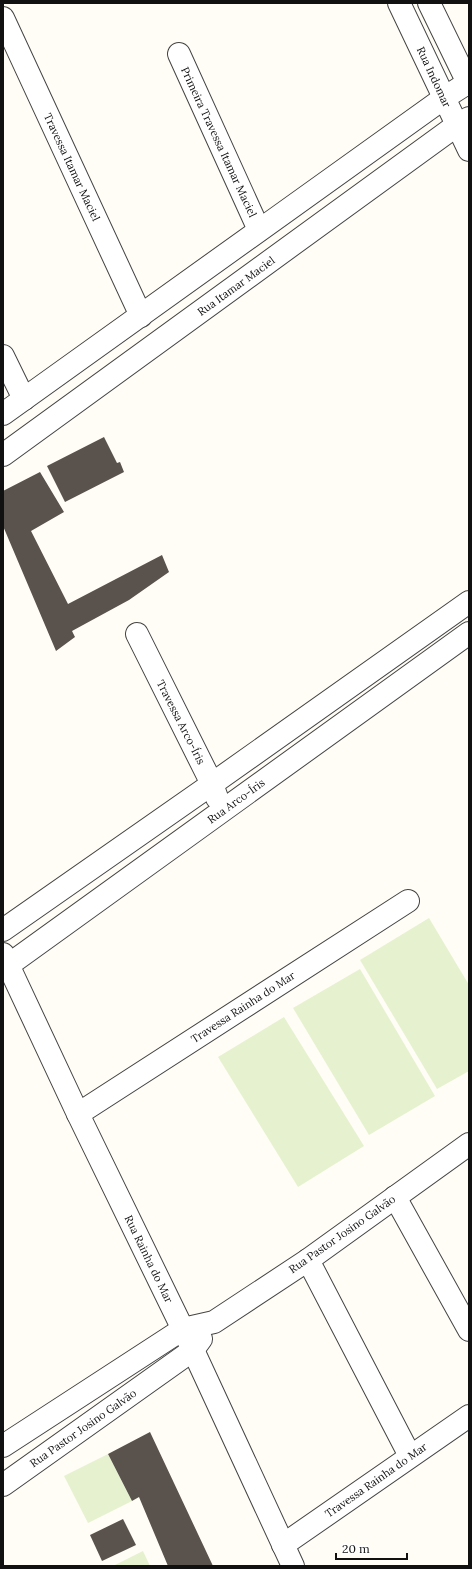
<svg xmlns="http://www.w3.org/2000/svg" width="472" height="1569" viewBox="0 0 472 1569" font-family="Lora,serif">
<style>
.pitch{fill:#e6f2cf}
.building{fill:#5a524d}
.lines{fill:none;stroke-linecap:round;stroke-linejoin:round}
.minor-casing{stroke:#444;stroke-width:24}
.minor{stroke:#fff;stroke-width:22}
.labels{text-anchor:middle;stroke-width:4;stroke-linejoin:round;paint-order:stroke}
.street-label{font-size:11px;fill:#111;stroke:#fff}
</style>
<rect width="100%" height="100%" fill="#fffdf5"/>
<g class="pitch">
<polygon points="429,918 469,985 469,1071 437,1089 360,960"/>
<polygon points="360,969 435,1096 369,1135 293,1008"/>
<polygon points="284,1017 364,1146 298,1187 218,1057"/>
<polygon points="108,1454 132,1501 88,1523 64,1476"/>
<polygon points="143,1551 150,1566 113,1566"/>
</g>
<g class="building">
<polygon points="104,437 117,463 120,462 124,472 65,502 47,466"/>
<polygon points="40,472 64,512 31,531 68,604 162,555 169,572 129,600 72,631 75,637 56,651 3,526 3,491"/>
<polygon points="150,1432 213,1566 168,1566 139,1497 132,1501 108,1454"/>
<polygon points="123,1519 136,1545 102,1561 90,1535"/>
</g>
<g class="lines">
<g class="minor-casing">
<g id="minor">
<polyline points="399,3 469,150"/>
<polyline points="429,3 469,85"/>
<polyline points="3,18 141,316"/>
<polyline points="179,54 259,230"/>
<polyline points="3,356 24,399"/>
<polyline points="3,414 444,98 469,82"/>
<polyline points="3,455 457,125 469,118"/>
<polyline points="137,634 212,784 217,798"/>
<polyline points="3,930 212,784 469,602"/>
<polyline points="3,954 78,1114 193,1350 293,1566"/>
<polyline points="3,969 469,633"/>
<polyline points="78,1114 408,901"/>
<polyline points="395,1197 469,1330"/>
<polyline points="308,1260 410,1456"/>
<polyline points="3,1446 183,1329 214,1322 308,1260 469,1144"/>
<polyline points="3,1485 193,1350 201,1339"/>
<polyline points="283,1545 469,1416"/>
</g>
</g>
<use href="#minor" class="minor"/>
</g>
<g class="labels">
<g class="street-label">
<text transform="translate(434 77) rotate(65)" y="4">Rua Indomar</text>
<text transform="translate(219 142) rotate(65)" y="4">Primeira Travessa Itamar Maciel</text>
<text transform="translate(72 167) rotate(65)" y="4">Travessa Itamar Maciel</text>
<text transform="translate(236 286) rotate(-36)" y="4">Rua Itamar Maciel</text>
<text transform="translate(181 722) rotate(63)" y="4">Travessa Arco-Íris</text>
<text transform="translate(236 801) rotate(-36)" y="4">Rua Arco-Íris</text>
<text transform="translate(243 1007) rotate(-33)" y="4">Travessa Rainha do Mar</text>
<text transform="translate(342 1234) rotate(-35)" y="4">Rua Pastor Josino Galvão</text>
<text transform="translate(149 1259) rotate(64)" y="4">Rua Rainha do Mar</text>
<text transform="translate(83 1428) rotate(-35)" y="4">Rua Pastor Josino Galvão</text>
<text transform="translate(376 1480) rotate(-35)" y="4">Travessa Rainha do Mar</text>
</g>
</g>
<rect width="472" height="1569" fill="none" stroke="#111111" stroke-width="8"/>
<path d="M336 1553v6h71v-6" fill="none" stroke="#111111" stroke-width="2"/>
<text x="342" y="1553" font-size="12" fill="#111111" stroke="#ffffff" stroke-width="3" paint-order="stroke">20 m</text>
</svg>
